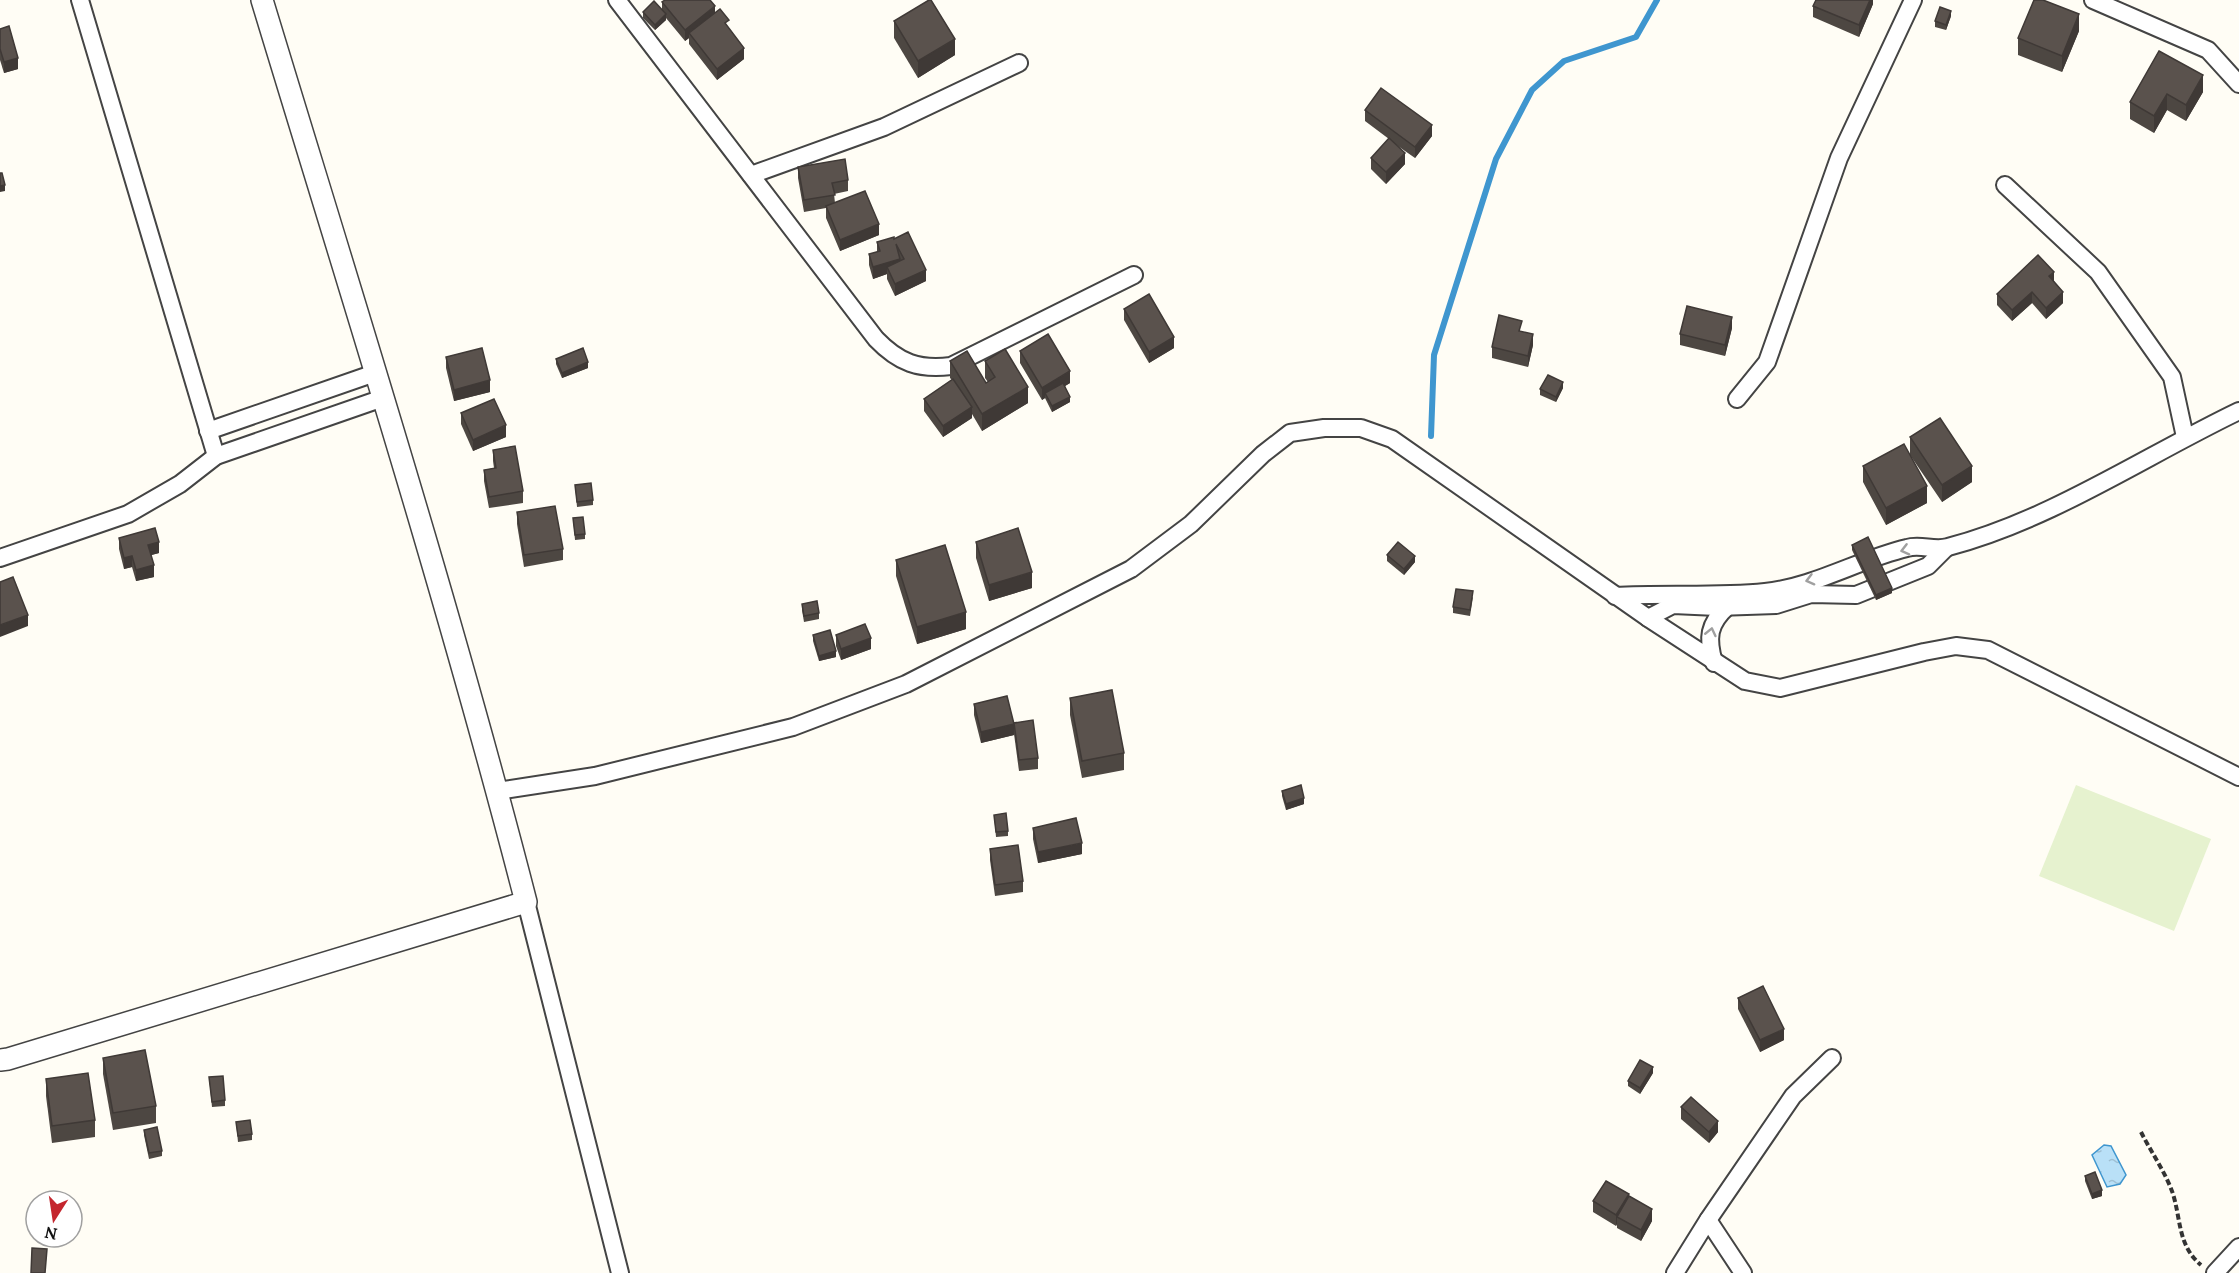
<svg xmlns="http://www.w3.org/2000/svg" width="2239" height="1273" viewBox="0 0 2239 1273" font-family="Lora,serif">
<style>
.pitch{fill:#e6f2cf}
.water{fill:url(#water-ripples);stroke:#3f96cf;stroke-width:1.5}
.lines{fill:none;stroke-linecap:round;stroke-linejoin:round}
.stream{stroke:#3f96cf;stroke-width:6}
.minor-casing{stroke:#444;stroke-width:20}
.tertiary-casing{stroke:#444;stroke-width:24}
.path{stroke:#333;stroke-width:4;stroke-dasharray:6 3;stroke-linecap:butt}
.minor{stroke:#fff;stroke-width:16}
.tertiary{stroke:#fff;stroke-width:21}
.wall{fill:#4d4742}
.shaded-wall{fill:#3f3936}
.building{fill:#5a524d;stroke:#3f3936;stroke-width:1.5}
.oneway{stroke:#a0a0a0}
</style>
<defs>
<pattern id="water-ripples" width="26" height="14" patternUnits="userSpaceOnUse" patternTransform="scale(1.5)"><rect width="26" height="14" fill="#b9e0f7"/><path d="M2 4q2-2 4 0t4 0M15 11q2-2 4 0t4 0" fill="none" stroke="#9ebfd3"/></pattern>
</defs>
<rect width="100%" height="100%" fill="#fffdf5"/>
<polygon class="pitch" points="2076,785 2211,839 2174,931 2039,876"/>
<polygon class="water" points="2104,1145 2111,1146 2126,1175 2120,1184 2107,1187 2092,1155"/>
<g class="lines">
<polyline class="stream" points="1431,436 1434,355 1496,159 1532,90 1564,61 1636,37 1657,0"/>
<g class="minor-casing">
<g id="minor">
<polyline points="80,0 216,456"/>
<path d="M617 0 876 339C899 363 919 370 951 366L1134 275"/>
<polyline points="2093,0 2208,50 2239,84"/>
<polyline points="751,175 884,127 1019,63"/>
<polyline points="2005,185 2098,272 2172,377 2185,437"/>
<polyline points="1737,399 1767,362 1839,158 1913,0"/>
<polyline points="208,431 375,373"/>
<polyline points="0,558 128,514 180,484 216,456 383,398"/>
<path d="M1615 596C1665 593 1715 597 1765 592 1814 587 1860 559 1907 548 1920 544 1935 551 1948 547 2051 520 2143 457 2239 411"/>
<polyline points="1648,618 1673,605 1717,607 1776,605 1811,594 1856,595 1928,566 1946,548"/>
<path d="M1714 663C1707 638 1708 624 1728 606"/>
<polyline points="497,791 595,776 793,727 906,684 1131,569 1191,524 1263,454 1290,433 1324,428 1361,428 1392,439 1648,618 1745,681 1780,688 1924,652 1956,646 1988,650 2239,777"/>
<polyline points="526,902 620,1273"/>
<polyline points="1708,1220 1743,1273"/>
<polyline points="1675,1273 1708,1220 1793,1096 1832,1058"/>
<polyline points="2215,1273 2239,1247"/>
</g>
</g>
<g class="tertiary-casing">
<path id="tertiary" d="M0 1060 8 1059 526 902C448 599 353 300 262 0"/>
</g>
<path class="path" d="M2141 1132C2151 1152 2166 1173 2173 1194 2181 1220 2178 1246 2201 1265"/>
<use href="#minor" class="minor"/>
<use href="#tertiary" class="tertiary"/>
</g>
<g class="wall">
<polygon points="1873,0 1873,4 1859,37 1813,17 1813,6"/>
<polygon points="662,2 715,13 729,28 744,59 717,80 689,44 689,38 685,41 666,18 666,20 655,30 643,18 643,12 662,10"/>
<polygon points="1951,16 1946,30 1935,27 1935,21"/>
<polygon points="894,21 955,55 918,78 894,38"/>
<polygon points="0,29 18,69 4,73 0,60"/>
<polygon points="2079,31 2062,72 2018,55 2018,38"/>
<polygon points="2159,51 2203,92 2186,121 2167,110 2154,133 2130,119 2130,102"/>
<polygon points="1365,110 1432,136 1415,158 1395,144 1405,164 1386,184 1371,169 1371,158 1389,139 1365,121"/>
<polygon points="798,167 848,180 848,191 834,194 835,203 879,235 840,251 826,218 826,208 804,212 798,178"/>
<polygon points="894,239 926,281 895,296 887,279 887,274 873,279 869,265 869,254 877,252 877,242"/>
<polygon points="2054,281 2063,303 2046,319 2032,303 2012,321 1997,305 1997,294"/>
<polygon points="1124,309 1174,348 1149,363 1124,320"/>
<polygon points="1732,328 1725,356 1680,345 1680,334"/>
<polygon points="1522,331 1533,345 1528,367 1492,358 1492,347"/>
<polygon points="1020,351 1070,383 1065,386 1070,402 1052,412 1045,398 1042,400 1020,363"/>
<polygon points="446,357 490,392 454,401 446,368"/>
<polygon points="556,359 588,368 562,378 556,364"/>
<polygon points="950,361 986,383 988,382 985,378 985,361 1028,403 982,431 972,414 972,418 943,437 924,411 924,399 952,380 950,378"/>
<polygon points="1563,388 1556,402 1540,395 1540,389"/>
<polygon points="461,413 506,437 473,451 461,424"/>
<polygon points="1910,437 1972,482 1942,502 1910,455 1927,503 1886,525 1863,482 1863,466 1910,454"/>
<polygon points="493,450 523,491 523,503 489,508 484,481 484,470 494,468 493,461"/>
<polygon points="575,485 593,500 593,505 577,507"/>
<polygon points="517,512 563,549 563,560 524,567 517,524"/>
<polygon points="573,518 585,534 585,539 575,540"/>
<polygon points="119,538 159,553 151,555 154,577 136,581 132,567 124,569 119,549"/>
<polygon points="976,542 1032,588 989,601 976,558"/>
<polygon points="1852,545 1892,593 1876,600 1852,550"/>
<polygon points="1387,555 1415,562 1404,575 1387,561"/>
<polygon points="896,560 966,629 917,644 896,576"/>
<polygon points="1473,597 1470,616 1453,613 1453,607"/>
<polygon points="802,604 819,613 819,619 804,622 802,610"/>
<polygon points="813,635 836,657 819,661 813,641"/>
<polygon points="836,635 871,649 841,660 836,646"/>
<polygon points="1070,698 1124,753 1124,770 1082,778 1070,715"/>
<polygon points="974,704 1014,735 981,743 974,715"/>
<polygon points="1014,723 1038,758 1038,769 1019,771 1014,734"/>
<polygon points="1282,791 1304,804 1286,810 1282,796"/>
<polygon points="994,815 1008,831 1008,836 996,837"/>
<polygon points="1033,828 1082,854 1038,863 1033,839"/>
<polygon points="990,849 1023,881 1023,892 995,896 990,860"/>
<polygon points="1738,998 1784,1040 1760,1052 1738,1009"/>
<polygon points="103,1058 156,1106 156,1123 113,1130 103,1074"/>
<polygon points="1653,1073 1640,1094 1628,1086 1628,1081"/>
<polygon points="209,1077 225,1100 225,1106 212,1107"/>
<polygon points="46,1079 95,1120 95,1137 52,1143 46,1096"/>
<polygon points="1681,1107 1718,1132 1709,1143 1681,1119"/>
<polygon points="236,1122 252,1134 252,1140 238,1142"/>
<polygon points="144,1130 162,1151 162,1156 149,1159 144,1135"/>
<polygon points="2085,1176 2102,1196 2092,1199 2085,1181"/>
<polygon points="1629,1197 1652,1221 1641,1241 1617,1228 1617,1224 1616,1226 1593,1212 1593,1201"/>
</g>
<g class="shaded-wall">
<polygon points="1870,0 1873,0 1873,4 1859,37 1859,25"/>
<polygon points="715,6 715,17 689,33 689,38 685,41 685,30"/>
<polygon points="1951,11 1951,16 1946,30 1946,25"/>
<polygon points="666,14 666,20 655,30 655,25"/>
<polygon points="2079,14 2079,31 2062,72 2062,56"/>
<polygon points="955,39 955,55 918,78 918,61"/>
<polygon points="744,48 744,59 717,80 717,69"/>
<polygon points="18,58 18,69 4,73 4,62"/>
<polygon points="2203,75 2203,92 2186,121 2186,105"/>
<polygon points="2167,94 2167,110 2154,133 2154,116"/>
<polygon points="1432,125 1432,136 1415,158 1415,147"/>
<polygon points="1405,153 1405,164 1386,184 1386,172"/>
<polygon points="5,185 5,191 0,192 0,186"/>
<polygon points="879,224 879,235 840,251 840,240"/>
<polygon points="900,259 900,270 887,267 887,274 873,279 873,267"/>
<polygon points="926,270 926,281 895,296 895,284"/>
<polygon points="2054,272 2054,283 2049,276"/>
<polygon points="2032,292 2032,303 2012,321 2012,310"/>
<polygon points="2063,292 2063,303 2046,319 2046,308"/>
<polygon points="1732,317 1732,328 1725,356 1725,345"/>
<polygon points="1533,334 1533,345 1528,367 1528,356"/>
<polygon points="1174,337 1174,348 1149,363 1149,352"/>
<polygon points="588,362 588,368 562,378 562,373"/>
<polygon points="1070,371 1070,383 1047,397 1045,393 1045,398 1042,400 1042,388"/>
<polygon points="490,380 490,392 454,401 454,390"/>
<polygon points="1563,382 1563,388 1556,402 1556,397"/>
<polygon points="1028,387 1028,403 982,431 982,414"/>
<polygon points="1070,397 1070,402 1052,412 1052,406"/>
<polygon points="972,407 972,418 943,437 943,426"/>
<polygon points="506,425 506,437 473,451 473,440"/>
<polygon points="1972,466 1972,482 1942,502 1942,485"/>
<polygon points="1927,486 1927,503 1886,525 1886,508"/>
<polygon points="159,542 159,553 148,556 148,545"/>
<polygon points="132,556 132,567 124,569 124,558"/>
<polygon points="1415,556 1415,562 1404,575 1404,569"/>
<polygon points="154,565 154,577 136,581 136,570"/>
<polygon points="1032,572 1032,588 989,601 989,585"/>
<polygon points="1892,588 1892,593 1876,600 1876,595"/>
<polygon points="966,612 966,629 917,644 917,627"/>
<polygon points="28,615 28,626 0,637 0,625"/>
<polygon points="871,638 871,649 841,660 841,649"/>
<polygon points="836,651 836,657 819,661 819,656"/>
<polygon points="1014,724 1014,735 981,743 981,732"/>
<polygon points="1304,798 1304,804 1286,810 1286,804"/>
<polygon points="1082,843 1082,854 1038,863 1038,852"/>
<polygon points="1784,1029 1784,1040 1760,1052 1760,1040"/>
<polygon points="1653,1067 1653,1073 1640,1094 1640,1088"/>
<polygon points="1718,1121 1718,1132 1709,1143 1709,1132"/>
<polygon points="2102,1190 2102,1196 2092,1199 2092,1194"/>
<polygon points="1629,1194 1629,1206 1617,1217 1617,1224 1616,1226 1616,1215"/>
<polygon points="1652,1209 1652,1221 1641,1241 1641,1230"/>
</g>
<g class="building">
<polygon points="665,0 710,0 715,6 685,30 662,2"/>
<polygon points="929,0 931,0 955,39 918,61 894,21"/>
<polygon points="1816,0 1870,0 1859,25 1813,6"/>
<polygon points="2034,0 2043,0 2079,14 2062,56 2018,38"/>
<polygon points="654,1 666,14 655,25 643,12"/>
<polygon points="1940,7 1951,11 1946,25 1935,21"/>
<polygon points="720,9 729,20 725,23 744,48 717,69 689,33"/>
<polygon points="9,26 18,58 4,62 0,49 0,29"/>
<polygon points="2159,51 2203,75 2186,105 2167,94 2154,116 2130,102"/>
<polygon points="1381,88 1432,125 1415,147 1365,110"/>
<polygon points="1389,138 1405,153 1386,172 1371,158"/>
<polygon points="845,159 848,180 832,183 835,195 804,200 798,167"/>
<polygon points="0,173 2,173 5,185 0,186"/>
<polygon points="865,191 879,224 840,240 826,206"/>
<polygon points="908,232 926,270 895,284 887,267 904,259 896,244 900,259 873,267 869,254 880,251 877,242 894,237 894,239"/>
<polygon points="2038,255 2054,272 2049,276 2063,292 2046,308 2032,292 2012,310 1997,294"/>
<polygon points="1149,294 1174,337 1149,352 1124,309"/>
<polygon points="1687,306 1732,317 1725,345 1680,334"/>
<polygon points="1499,315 1522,321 1519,331 1533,334 1528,356 1492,347"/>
<polygon points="1048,334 1070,371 1042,388 1020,351"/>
<polygon points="482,348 490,380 454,390 446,357"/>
<polygon points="583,348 588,362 562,373 556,359"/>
<polygon points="1005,349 1028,387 982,414 950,361 967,351 986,383 995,377 985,361"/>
<polygon points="1548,375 1563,382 1556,397 1540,389"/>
<polygon points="953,379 972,407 943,426 924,399"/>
<polygon points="1063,383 1070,397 1052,406 1045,393"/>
<polygon points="494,399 506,425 473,440 461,413"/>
<polygon points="1940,418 1972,466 1942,485 1910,437"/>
<polygon points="1904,444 1927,486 1886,508 1863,466"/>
<polygon points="515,446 523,491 489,497 484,470 496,468 493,450"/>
<polygon points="591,483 593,500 577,502 575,485"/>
<polygon points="555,506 563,549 524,555 517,512"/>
<polygon points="583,517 585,534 575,535 573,518"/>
<polygon points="155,528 159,542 148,545 154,565 136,570 132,556 124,558 119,538"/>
<polygon points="1018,528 1032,572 989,585 976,542"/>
<polygon points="1868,537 1892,588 1876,595 1852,545"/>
<polygon points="1398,542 1415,556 1404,569 1387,555"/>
<polygon points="945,545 966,612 917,627 896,560"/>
<polygon points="13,577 28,615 0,625 0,582"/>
<polygon points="1456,589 1473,591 1470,610 1453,607"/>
<polygon points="817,601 819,613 804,616 802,604"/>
<polygon points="865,624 871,638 841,649 836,635"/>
<polygon points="830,630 836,651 819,656 813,635"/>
<polygon points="1112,690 1124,753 1082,761 1070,698"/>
<polygon points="1007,696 1014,724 981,732 974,704"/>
<polygon points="1033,720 1038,758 1019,760 1014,723"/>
<polygon points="1301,785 1304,798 1286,804 1282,791"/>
<polygon points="1006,813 1008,831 996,832 994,815"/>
<polygon points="1076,818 1082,843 1038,852 1033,828"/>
<polygon points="1018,845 1023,881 995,885 990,849"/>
<polygon points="1763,986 1784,1029 1760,1040 1738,998"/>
<polygon points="145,1050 156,1106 113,1113 103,1058"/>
<polygon points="1640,1060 1653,1067 1640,1088 1628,1081"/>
<polygon points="88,1073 95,1120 52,1126 46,1079"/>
<polygon points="223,1076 225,1100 212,1102 209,1077"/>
<polygon points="1691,1097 1718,1121 1709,1132 1681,1107"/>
<polygon points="250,1120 252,1134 238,1136 236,1122"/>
<polygon points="157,1127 162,1151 149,1153 144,1130"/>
<polygon points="2095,1172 2102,1190 2092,1194 2085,1176"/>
<polygon points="1606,1181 1629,1194 1616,1215 1593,1201"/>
<polygon points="1629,1196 1652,1209 1641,1230 1617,1217"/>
<polygon points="32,1248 47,1249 45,1273 31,1273"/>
</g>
<defs><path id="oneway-chevron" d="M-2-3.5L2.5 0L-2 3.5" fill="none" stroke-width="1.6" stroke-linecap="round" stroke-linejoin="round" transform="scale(1.5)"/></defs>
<g class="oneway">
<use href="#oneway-chevron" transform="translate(1905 550) rotate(166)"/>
<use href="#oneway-chevron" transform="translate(1810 580) rotate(165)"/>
<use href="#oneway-chevron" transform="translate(1711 632) rotate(-77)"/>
</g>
<g transform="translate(54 1219) rotate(192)"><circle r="28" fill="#ffffff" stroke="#a0a0a0" stroke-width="1.5"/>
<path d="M0-4.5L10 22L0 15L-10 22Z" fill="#c4262e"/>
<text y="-9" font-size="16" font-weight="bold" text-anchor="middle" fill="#111111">N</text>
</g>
</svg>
